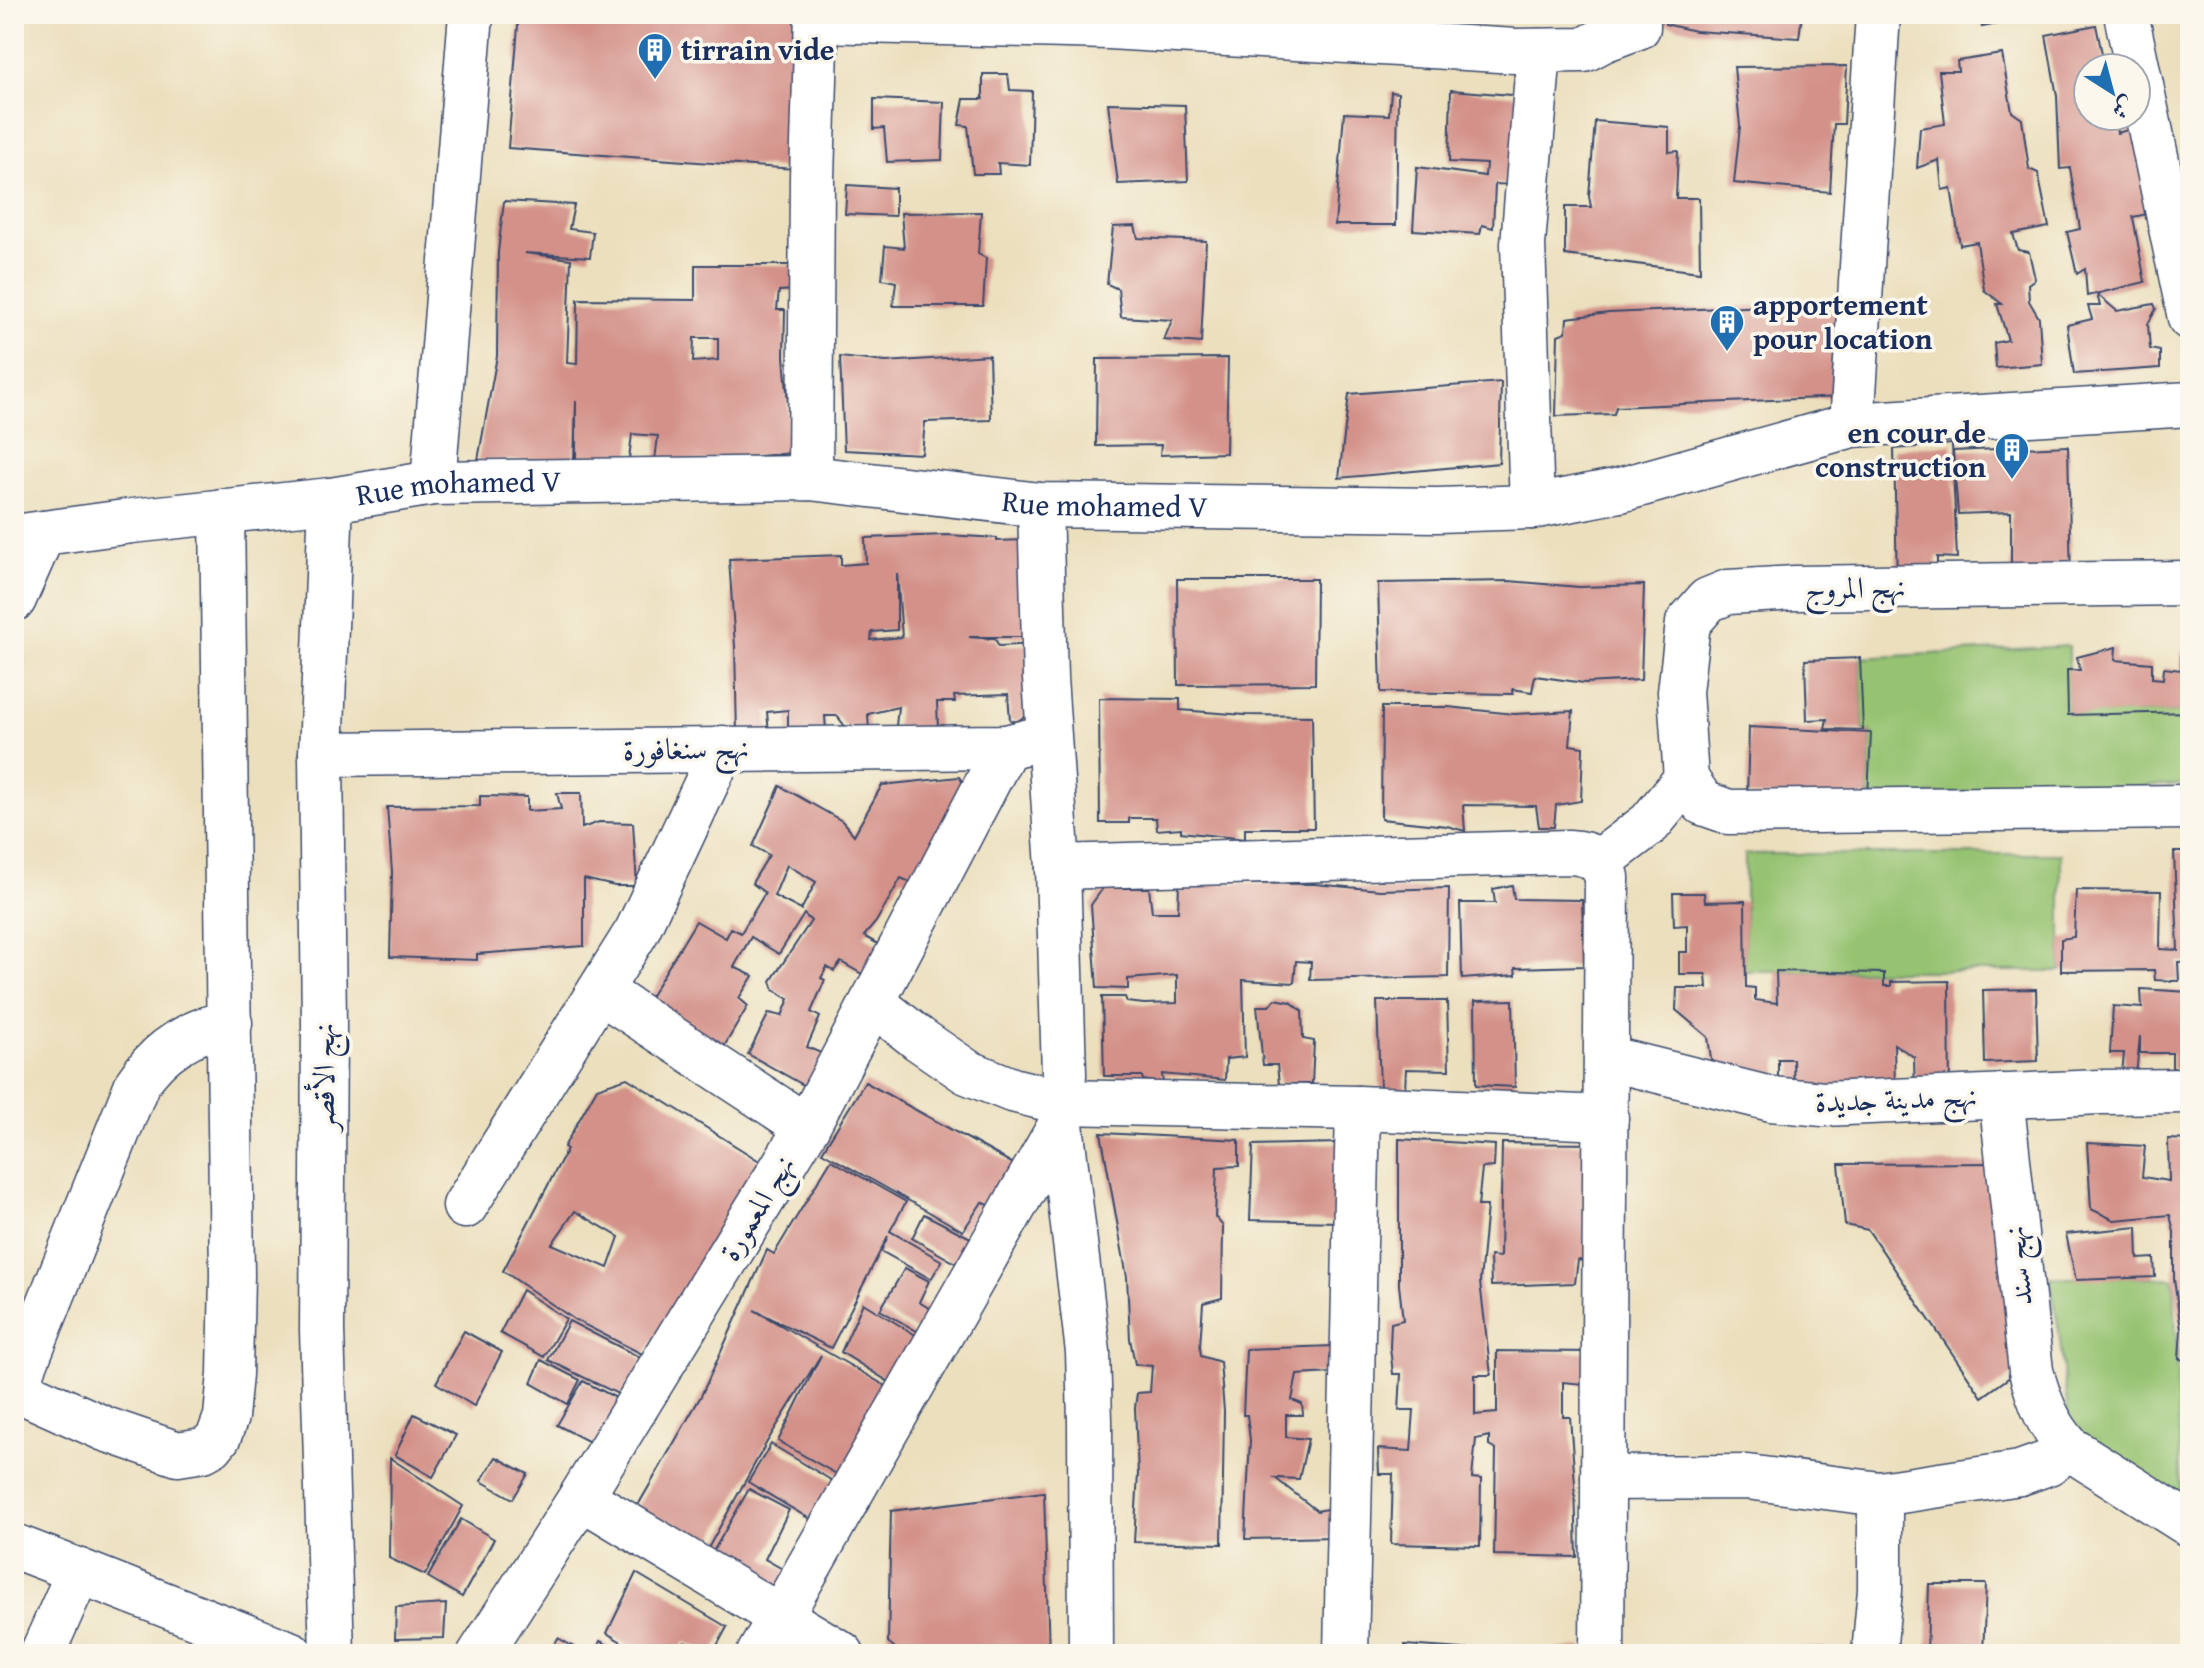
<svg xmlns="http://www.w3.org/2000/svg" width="2204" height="1668" viewBox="0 0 2204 1668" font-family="'Gentium Book Plus',Amiri,serif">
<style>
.green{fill:#96c371;stroke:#587968;stroke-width:2}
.building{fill:#d39189;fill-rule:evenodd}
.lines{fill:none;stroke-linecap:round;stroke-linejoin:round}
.minor-casing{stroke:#3a496c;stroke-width:47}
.minor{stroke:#fff;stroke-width:44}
.labels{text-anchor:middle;stroke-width:7;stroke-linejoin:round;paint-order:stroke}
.poi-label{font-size:30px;font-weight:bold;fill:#1b2f5e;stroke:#fbf7ec;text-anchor:start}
.street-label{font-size:30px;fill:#1b2f5e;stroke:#fbf7ec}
</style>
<rect width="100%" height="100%" fill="#fbf7ec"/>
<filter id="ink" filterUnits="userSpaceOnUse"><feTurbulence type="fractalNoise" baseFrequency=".0125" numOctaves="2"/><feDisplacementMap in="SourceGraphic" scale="16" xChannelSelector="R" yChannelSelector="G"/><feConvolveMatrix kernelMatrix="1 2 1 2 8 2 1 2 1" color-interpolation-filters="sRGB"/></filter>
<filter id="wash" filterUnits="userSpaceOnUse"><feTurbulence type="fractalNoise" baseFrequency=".006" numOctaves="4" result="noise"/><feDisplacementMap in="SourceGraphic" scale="32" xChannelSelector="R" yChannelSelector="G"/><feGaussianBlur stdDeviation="1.8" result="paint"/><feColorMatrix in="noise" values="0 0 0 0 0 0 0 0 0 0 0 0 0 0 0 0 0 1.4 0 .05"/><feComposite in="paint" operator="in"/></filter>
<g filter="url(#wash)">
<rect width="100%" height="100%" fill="#ebdfbd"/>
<g class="green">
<polygon points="2069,646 2068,714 2190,712 2190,784 1868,797 1871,733 1863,730 1860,658"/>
<rect x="1745" y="854" width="316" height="117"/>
<path d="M2050 1277C2091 1281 2133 1274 2174 1279L2181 1498 2071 1442 2059 1331Z"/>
</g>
<g id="blocks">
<g class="building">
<polygon points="519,14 798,14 795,169 508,148"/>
<polygon points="1408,14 1464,14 1463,23 1407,21"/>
<polygon points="1548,14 1624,14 1623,21 1548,16"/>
<polygon points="1667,14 1802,14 1799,38 1695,31 1665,24"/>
<polygon points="1966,14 2010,14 2012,21 1982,27 1980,19 1968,23"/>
<polygon points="2096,25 2105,68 2088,68 2088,116 2114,116 2117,133 2142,126 2156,212 2133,217 2145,282 2087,296 2085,269 2077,274 2067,232 2080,229 2070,168 2060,169 2057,96 2046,35"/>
<polygon points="2002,54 2012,112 2022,119 2029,169 2038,173 2049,227 2013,234 2018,250 2029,252 2035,279 2028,284 2029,301 2039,318 2042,364 1996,368 1994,343 2008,340 1997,304 2002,304 1984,290 1977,242 1960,245 1951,188 1942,190 1939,160 1917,168 1920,128 1945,124 1939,71 1958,71 1957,61"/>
<polygon points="1847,66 1844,124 1834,124 1830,192 1734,183 1740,126 1734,67"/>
<polygon points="983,74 1008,74 1010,90 1032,91 1030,165 998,163 999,174 973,174 968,126 959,125 964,99 983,99"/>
<polygon points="1451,90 1523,96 1516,185 1495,184 1493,228 1482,225 1480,234 1413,230 1417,167 1485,176 1486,164 1449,162"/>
<polygon points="1391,92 1398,93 1396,225 1335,225 1344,113 1389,115"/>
<polygon points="874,99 944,102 942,160 887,162 884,128 874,129"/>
<polygon points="1108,103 1185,105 1188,181 1118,184"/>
<polygon points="1595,121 1669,127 1669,152 1678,151 1676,198 1699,198 1700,272 1565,255 1565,207 1591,207 1589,196"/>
<polygon points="847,185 895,188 895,216 845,214"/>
<path d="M504 201 574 205 569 229 593 232 590 257 525 253 571 259 567 363 577 364 578 299 695 300V265H792L797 290 779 291 777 310H785L784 356 792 453 691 462 654 468 658 436 632 434 628 467 576 470V401L574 461 478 460 497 356 498 252ZM694 338H718V360L693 362Z"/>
<polygon points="981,212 978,254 986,258 983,306 893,306 896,282 882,279 885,246 904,248 901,213"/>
<polygon points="1135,226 1138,238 1206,241 1201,343 1164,340 1172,320 1121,317 1118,289 1107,284 1113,227"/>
<polygon points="2097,294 2117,311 2154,304 2156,309 2148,324 2150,349 2160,351 2160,368 2074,374 2067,325 2092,319 2088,306 2100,306"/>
<polygon points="1837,303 1845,393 1841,397 1616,407 1614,414 1556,416 1558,335 1566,332 1567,318 1609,313"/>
<polygon points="989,355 991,420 925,422 922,454 844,450 840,357 886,362"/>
<polygon points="1228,358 1226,453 1160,455 1161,445 1096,446 1097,359"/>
<polygon points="1501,382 1499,463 1339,478 1349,394"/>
<polygon points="1952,444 1957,558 1937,557 1937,581 1897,582 1894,449"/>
<polygon points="2068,446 2071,582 2011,577 2011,512 1958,514 1953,451"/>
<path d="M947 535 997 538V541L1025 540 1030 637H969L995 639 999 646 1035 644 1036 709 1016 722 1010 720 1008 694 954 696 955 702H937L938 729 896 726 898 707 868 714 869 731 848 730 837 716H825L826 730 788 735V710L767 712 769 734 737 735 735 646 729 559 841 555V565L866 563 865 538ZM897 573 902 637 871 640 872 632 897 630Z"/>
<polygon points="1177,579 1316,579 1315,684 1178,685"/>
<polygon points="1509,581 1579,587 1644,585 1641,680 1584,683 1535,676 1532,692 1512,689 1513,694 1381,692 1378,583"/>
<polygon points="2116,647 2115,660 2152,663 2152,678 2163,679 2164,668 2181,670 2181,650 2190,650 2190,712 2068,715 2067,670 2080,670 2077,657"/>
<polygon points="1860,658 1863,730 1825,729 1827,719 1807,720 1805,660"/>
<polygon points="1099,698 1180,699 1180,710 1245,715 1312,716 1314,828 1245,828 1245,839 1181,832 1181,828 1157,830 1156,818 1129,818 1129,823 1100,823"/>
<polygon points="1382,707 1448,707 1514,714 1573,711 1570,745 1583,747 1581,801 1556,805 1554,827 1539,827 1536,806 1463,805 1465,831 1447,826 1381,819"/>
<polygon points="1749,727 1871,733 1868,797 1747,796"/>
<path d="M959 777 973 797 926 889 901 878 876 922 864 936 890 951 876 982 841 962 834 971 827 967 821 978 825 980 811 1012 820 1017 807 1047 823 1054 816 1092 748 1054 769 1013 782 1016 789 999 774 990 771 981 811 921 804 914 779 954 751 937 734 967 753 976 739 998 748 1006 719 1055 641 1012 696 921 726 938 731 928 741 933 765 893 752 883 769 855 753 846 780 786 842 821 854 835 882 785ZM787 865 816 882 801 910 774 896Z"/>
<polygon points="557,793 581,793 582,828 599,822 633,823 637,886 615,886 584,879 584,946 477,954 477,960 390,957 392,872 387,807 480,806 480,796 527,797 527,811 561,809"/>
<polygon points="2174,852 2190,852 2190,962 2178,962 2179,981 2155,980 2154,970 2061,971 2061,939 2074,937 2076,890 2161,891 2160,949 2178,950"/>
<polygon points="1179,883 1314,884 1380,890 1449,888 1448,977 1310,980 1311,962 1296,961 1294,983 1243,980 1245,1057 1226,1059 1225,1080 1162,1074 1163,1083 1143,1080 1142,1076 1104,1076 1102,997 1125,997 1127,1002 1144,1004 1177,1003 1177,975 1128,979 1128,989 1097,988 1091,905 1103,888 1149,888 1152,912 1178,912"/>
<polygon points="1512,885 1514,899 1582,900 1584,966 1515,968 1516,975 1462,979 1460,903 1495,903 1493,889"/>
<polygon points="1673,893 1704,893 1705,902 1745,901 1746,987 1755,988 1755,1000 1777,1003 1776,971 1884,973 1884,986 1891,986 1891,982 1949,981 1950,1096 1915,1096 1914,1057 1894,1044 1895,1088 1794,1098 1793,1059 1778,1059 1778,1090 1713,1073 1708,1037 1676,1010 1677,988 1707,988 1706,974 1679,974 1679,952 1687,952 1687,925 1674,926"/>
<polygon points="2036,989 2038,1061 1985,1063 1983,990"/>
<polygon points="2141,989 2189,992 2190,1070 2172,1068 2172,1053 2140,1053 2140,1036 2136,1075 2122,1074 2124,1053 2110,1053 2113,1006 2142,1008"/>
<polygon points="1275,999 1291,1002 1302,1011 1303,1039 1314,1041 1312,1084 1279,1084 1277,1065 1263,1065 1257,1006 1269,1006"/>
<polygon points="1513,1000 1515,1087 1476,1085 1475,1001"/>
<polygon points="1377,1001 1447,1001 1449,1070 1406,1069 1405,1090 1380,1088"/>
<path d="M627 1078 769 1167 644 1355 575 1320 503 1271 567 1149 564 1147 597 1088ZM575 1211 619 1237 608 1268 552 1244Z"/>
<polygon points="865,1082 1021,1168 1002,1211 982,1202 963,1231 822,1152"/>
<polygon points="1101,1133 1239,1140 1239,1166 1217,1167 1215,1217 1223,1226 1222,1298 1203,1303 1200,1346 1201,1356 1220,1362 1224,1411 1222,1544 1134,1542 1138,1474 1135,1408 1137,1393 1150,1392 1152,1366 1135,1364 1130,1339 1127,1277"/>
<polygon points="1399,1139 1495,1145 1494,1167 1482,1168 1478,1206 1487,1206 1480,1282 1491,1375 1475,1375 1475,1415 1497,1413 1497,1351 1592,1352 1594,1385 1563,1382 1563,1417 1570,1417 1575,1484 1577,1557 1494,1555 1496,1450 1489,1446 1489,1436 1476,1439 1472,1478 1481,1479 1480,1546 1391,1544 1393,1474 1379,1474 1378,1449 1411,1451 1414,1410 1399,1410 1401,1374 1393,1374 1390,1347 1391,1323 1403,1320 1399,1285"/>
<polygon points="2168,1139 2190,1140 2190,1361 2179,1359 2181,1330 2174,1279 2174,1232 2170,1215 2114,1220 2091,1209 2087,1143 2145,1146 2142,1177 2169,1181"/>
<polygon points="1341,1143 1340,1222 1250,1220 1253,1145"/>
<polygon points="1502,1143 1599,1144 1595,1262 1578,1260 1575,1283 1491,1286 1490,1256 1500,1257"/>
<polygon points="831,1160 906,1202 890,1231 942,1261 931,1279 881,1251 888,1236 831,1348 754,1310 898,1393 849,1481 778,1441 821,1355 768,1440 707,1550 637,1507 701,1396 767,1250 774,1254"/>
<polygon points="1998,1163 2021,1369 1982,1397 1868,1230 1845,1225 1839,1164"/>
<polygon points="924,1214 986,1246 971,1272 912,1238"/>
<polygon points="2137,1227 2138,1259 2154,1258 2155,1277 2076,1280 2066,1234"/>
<polygon points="905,1268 929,1281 919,1302 942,1316 931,1339 880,1310"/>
<polygon points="522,1290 566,1319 544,1357 500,1333"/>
<polygon points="863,1303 927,1342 902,1390 841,1352"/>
<polygon points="569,1321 643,1359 624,1397 548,1360"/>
<polygon points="464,1331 502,1352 474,1406 436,1383"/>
<polygon points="1334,1346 1332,1373 1297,1375 1292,1400 1302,1404 1303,1415 1286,1415 1286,1437 1308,1439 1299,1479 1275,1478 1317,1511 1332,1508 1332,1537 1245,1539 1250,1440 1247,1415 1243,1415 1246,1349"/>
<polygon points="541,1360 580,1380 568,1404 531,1383"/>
<polygon points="583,1381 630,1405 605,1450 557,1425"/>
<polygon points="414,1414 456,1435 433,1477 395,1455"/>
<polygon points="771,1444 841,1486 820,1525 748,1482"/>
<polygon points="496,1457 528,1474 513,1499 481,1481"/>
<polygon points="390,1458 463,1506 425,1575 389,1558"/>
<polygon points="749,1489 789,1510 765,1559 795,1576 781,1599 710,1557"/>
<polygon points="1044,1492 1049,1654 902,1654 888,1642 891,1511"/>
<polygon points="461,1519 494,1539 462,1597 428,1577"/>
<polygon points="636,1573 727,1627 713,1653 685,1642 676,1654 641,1654 607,1633"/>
<polygon points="1929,1584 1986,1584 1983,1654 1927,1654"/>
<polygon points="446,1604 444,1638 395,1639 396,1607"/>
<polygon points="558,1638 586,1654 549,1654"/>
<polygon points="600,1641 627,1654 594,1654"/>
<polygon points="1405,1645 1475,1650 1475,1654 1406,1654"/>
<polygon points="1137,1647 1220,1650 1220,1654 1137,1654"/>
<polygon points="1583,1647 1584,1654 1514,1654 1514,1652"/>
<polygon points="1826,1647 1826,1654 1775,1654 1775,1649"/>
</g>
</g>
</g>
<g filter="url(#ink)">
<use href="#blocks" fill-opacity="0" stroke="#3a496c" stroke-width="2"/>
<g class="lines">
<g class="minor-casing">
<g id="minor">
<polyline points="2126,14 2190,318"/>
<polyline points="817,20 1109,27 1516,51 1584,50 1603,40 1638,27 1638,14"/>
<polyline points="1852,425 1878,14"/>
<polyline points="810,478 812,177 817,14"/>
<polyline points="433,483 471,14"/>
<polyline points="331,500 321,754 324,1026 322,1330 332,1654"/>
<polyline points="1040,505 1045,678 1058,867 1064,1074 1061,1124 1088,1352 1090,1421 1091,1654"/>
<polyline points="1532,507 1523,244 1539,51"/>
<path id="s1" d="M14 537 132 521 331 500 433 483 810 478 1040 505 1437 510 1532 507 1620 490 1852 425 2190 404"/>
<polyline points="14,599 43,533"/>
<polyline points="321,754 1006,747 1030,741"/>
<polyline points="1686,779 1680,692 1688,623 1708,600 1728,592 1795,588 2190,583"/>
<polyline points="1686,779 1703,803 1729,812 2190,807"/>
<polyline points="1599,862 1650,823 1686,779"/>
<path d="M1058 867 1569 852C1588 853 1601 858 1607 877L1602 1654"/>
<polyline points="600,991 807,1127"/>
<polyline points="872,1002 919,1039 967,1072 1012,1090 1061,1102 1358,1108 1606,1118"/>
<polyline points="1607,1058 1771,1099 1823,1104 2101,1092 2190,1091"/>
<path d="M2001 1096 2031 1371C2039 1401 2048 1425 2069 1448L2190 1525"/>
<polyline points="465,1206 637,931 723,748"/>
<polyline points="14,1388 105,1429 178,1454 203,1450 212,1445 219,1436 226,1417 230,1374 232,1275 222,511"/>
<path d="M15 1389 137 1084C159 1050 191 1030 230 1023"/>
<polyline points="1603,1478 1747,1477 1880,1494 1880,1590 1874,1654"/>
<polyline points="1880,1494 2020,1473 2048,1463 2069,1448"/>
<polyline points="581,1497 842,1654"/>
<polyline points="14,1546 79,1571"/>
<polyline points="42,1654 79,1571 291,1654"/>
<polyline points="480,1654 581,1497 807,1127 1006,747"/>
<polyline points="759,1654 1061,1124"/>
<polyline points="1346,1654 1358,1108"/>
</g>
</g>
<use href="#minor" class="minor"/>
</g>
</g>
<defs>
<g id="building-pin" transform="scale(1.8)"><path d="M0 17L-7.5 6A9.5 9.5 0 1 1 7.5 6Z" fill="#1f6fb2" stroke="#fbf7ec"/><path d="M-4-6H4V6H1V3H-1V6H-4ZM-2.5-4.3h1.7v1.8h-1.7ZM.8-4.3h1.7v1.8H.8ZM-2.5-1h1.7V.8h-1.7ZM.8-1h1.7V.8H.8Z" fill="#fff"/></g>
</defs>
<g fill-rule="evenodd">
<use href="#building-pin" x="655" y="50"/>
<use href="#building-pin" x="1727" y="322"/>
<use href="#building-pin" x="2012" y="450"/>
</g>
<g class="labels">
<g class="poi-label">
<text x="681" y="60">tirrain vide</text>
<text x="1753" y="315">apportement<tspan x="1753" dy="34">pour location</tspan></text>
<text x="1986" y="443" text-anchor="end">en cour de<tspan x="1986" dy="34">construction</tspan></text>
</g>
<g class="street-label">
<text dy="10" stroke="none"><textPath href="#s1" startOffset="448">Rue mohamed V</textPath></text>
<text dy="10" stroke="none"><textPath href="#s1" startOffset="1096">Rue mohamed V</textPath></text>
<text transform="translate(1855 588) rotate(-1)" y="10">نهج المروج</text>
<text transform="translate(686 749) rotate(-1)" y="10">نهج سنغافورة</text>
<text transform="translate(324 1077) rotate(-90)" y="10">نهج الأقصر</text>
<text transform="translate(1896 1099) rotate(-2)" y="10">نهج مدينة جديدة</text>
<text transform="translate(757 1208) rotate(-59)" y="10">نهج المعمورة</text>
<text transform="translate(2018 1266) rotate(-96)" y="10">نهج سند</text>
</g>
</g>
<rect width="2204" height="1668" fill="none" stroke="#fbf7ec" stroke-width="48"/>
<g transform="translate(2112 92) rotate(144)"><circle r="38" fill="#fbf7ec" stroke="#a1a7b3" stroke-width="2"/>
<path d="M0-6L14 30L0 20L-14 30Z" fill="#1f6fb2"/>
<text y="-12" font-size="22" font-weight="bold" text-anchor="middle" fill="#1b2f5e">ش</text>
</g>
</svg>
